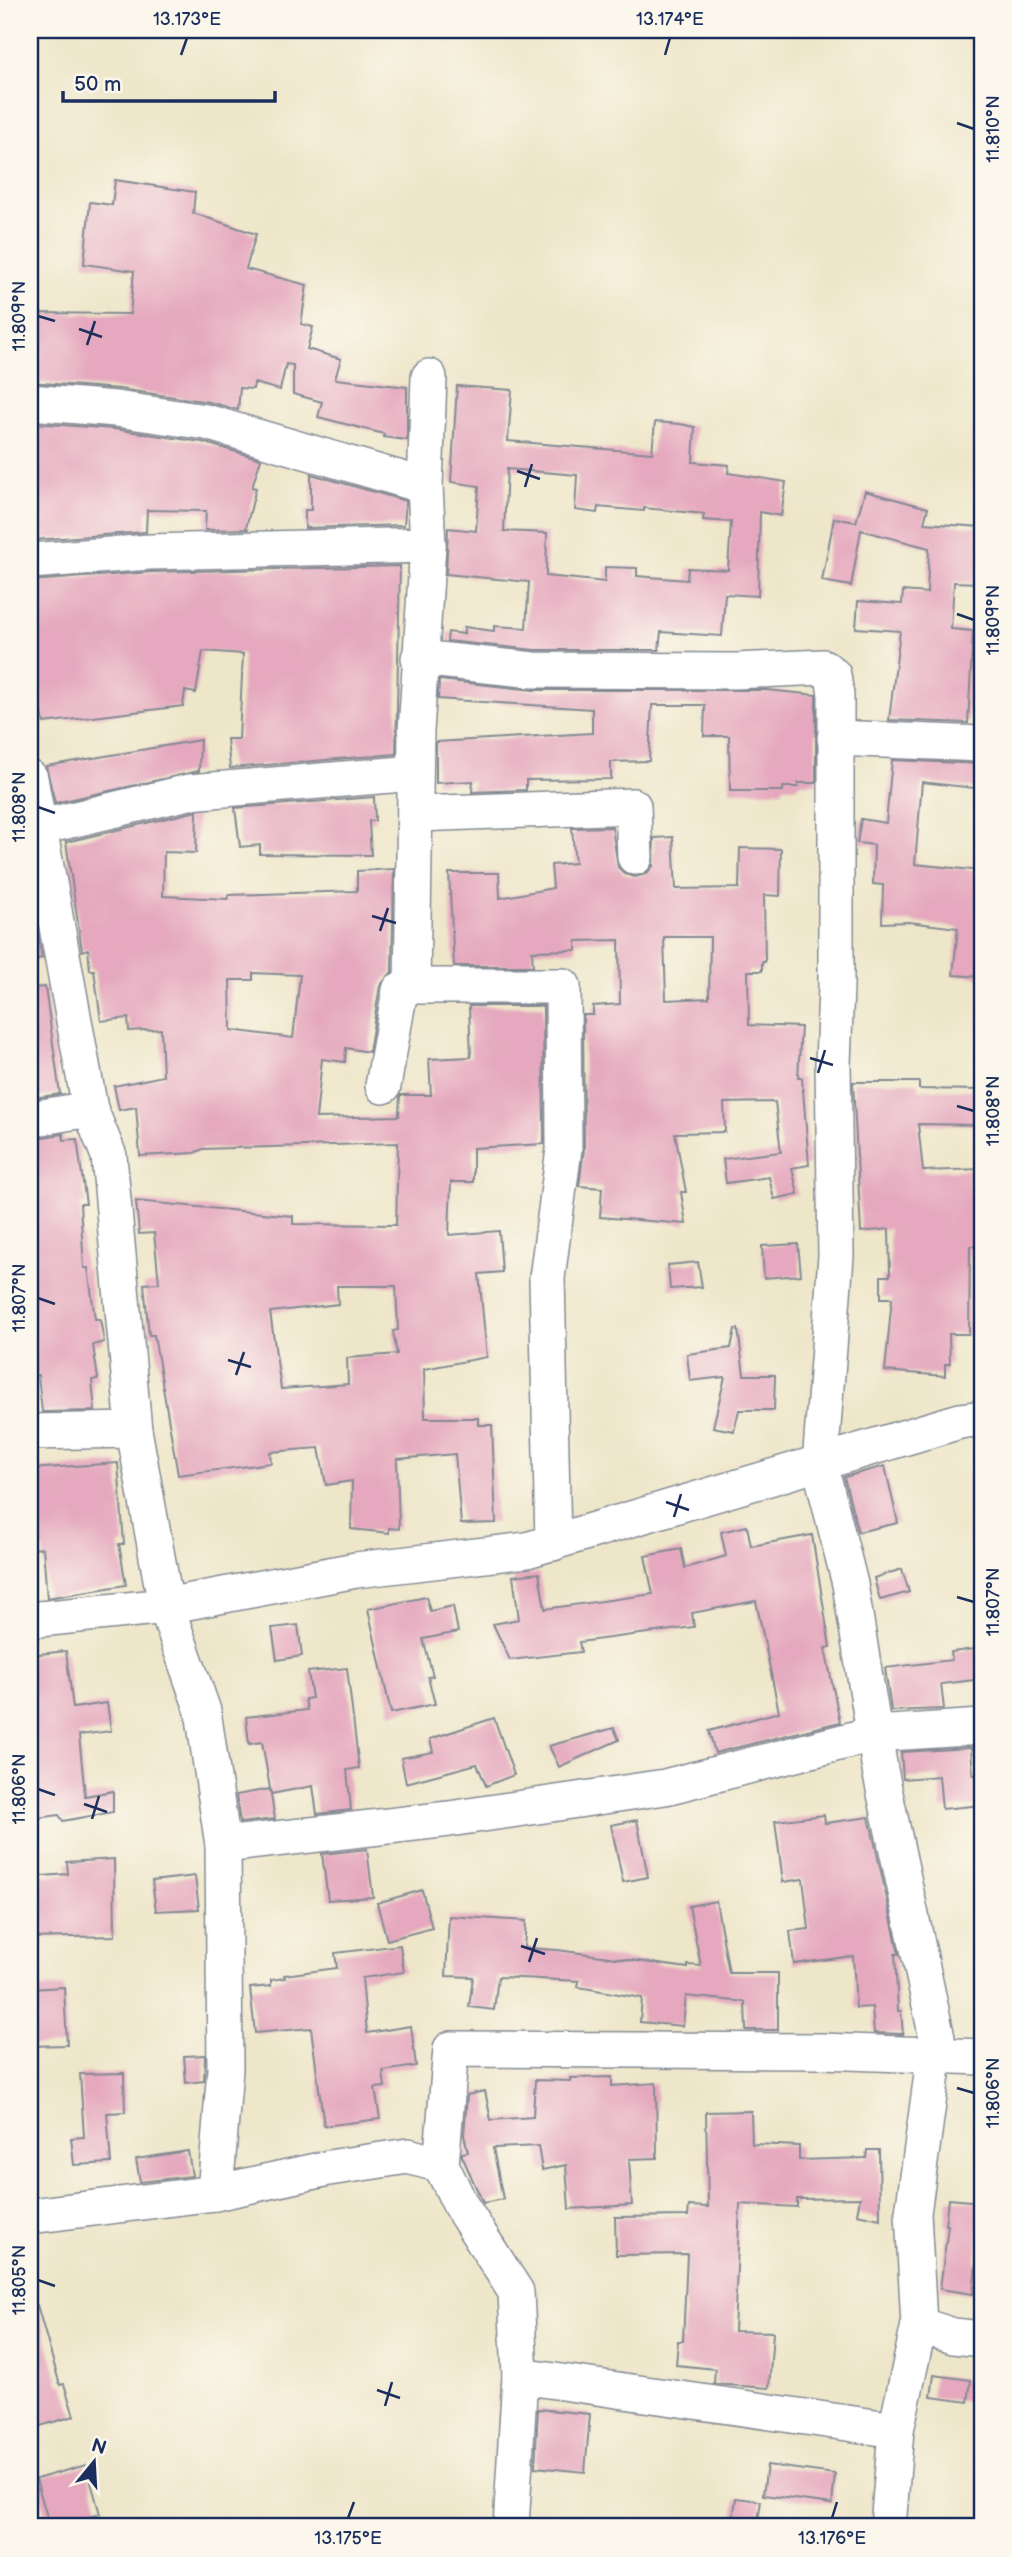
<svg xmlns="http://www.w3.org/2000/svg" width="1012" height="2557" viewBox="0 0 1012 2557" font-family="'Balsamiq Sans',sans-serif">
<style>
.building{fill:#e5a8be;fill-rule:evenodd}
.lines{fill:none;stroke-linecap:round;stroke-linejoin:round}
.minor-casing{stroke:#848a94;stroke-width:38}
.minor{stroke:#fff;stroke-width:35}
.ticks{fill:none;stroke:#1b2f5e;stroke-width:2.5}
.neatline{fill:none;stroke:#1b2f5e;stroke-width:2.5}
.ticks-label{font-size:18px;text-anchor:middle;fill:#1b2f5e}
</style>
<rect width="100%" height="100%" fill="#fbf7ec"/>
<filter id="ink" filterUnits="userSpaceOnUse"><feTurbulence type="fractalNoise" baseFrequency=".0143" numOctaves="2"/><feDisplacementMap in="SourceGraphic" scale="14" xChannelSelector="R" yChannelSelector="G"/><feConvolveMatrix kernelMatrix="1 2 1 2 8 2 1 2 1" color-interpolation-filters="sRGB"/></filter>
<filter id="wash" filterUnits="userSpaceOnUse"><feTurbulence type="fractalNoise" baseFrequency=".00686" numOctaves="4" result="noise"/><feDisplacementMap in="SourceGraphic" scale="28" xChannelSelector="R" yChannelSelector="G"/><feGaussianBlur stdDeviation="1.57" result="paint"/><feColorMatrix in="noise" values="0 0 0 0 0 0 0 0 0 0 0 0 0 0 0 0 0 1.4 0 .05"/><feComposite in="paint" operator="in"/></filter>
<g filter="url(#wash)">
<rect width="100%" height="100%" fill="#eee6c9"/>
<g id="blocks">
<g class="building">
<polygon points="115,180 195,192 193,213 256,234 246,269 307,285 301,324 313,327 307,349 341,359 335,379 407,387 407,440 383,437 384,434 318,417 322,402 293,394 293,365 286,364 280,390 254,383 253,389 240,388 238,410 209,402 119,389 30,382 33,347 30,347 30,313 130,314 134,271 84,264 90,202 112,205"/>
<path d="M457 386 512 390 508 441 652 453 655 422 680 424 695 427 693 462 729 465 728 473 786 482 781 516 760 512 758 596 725 594 722 636 661 632 659 650H535L447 641 448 632 464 634V627L494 631V626L526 628 529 582 446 574 448 528 476 531 479 486 451 482ZM507 469 577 475 575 510 597 513 598 507 644 511V508L704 514 703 520 731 522 728 570 688 568 687 580 637 576V568L605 567V582L546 576 547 533 504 531Z"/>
<polygon points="36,423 114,429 202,442 261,459 252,487 256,488 246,528 249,529 205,530 206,511 147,510 146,532 34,540"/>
<polygon points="311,474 406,501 404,525 305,528 305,510 311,510"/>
<polygon points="865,491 928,508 924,523 982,527 978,560 981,560 979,583 954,582 951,629 973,631 968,723 889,720 900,631 856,628 858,601 902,604 903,591 927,593 929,548 861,530 851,586 822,581 834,518 856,522"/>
<polygon points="400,566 396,754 230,768 227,739 239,739 243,654 203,651 196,693 185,691 183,706 44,723 32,665 30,581 151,572"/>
<polygon points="439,680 534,690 767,690 816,695 816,783 798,783 798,787 783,787 783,791 730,791 729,736 704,736 705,705 652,705 649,761 611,762 611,779 526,780 526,790 472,792 473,781 436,783 436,742 592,733 592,709 438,699"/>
<polygon points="200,740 199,771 55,803 46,766"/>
<polygon points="892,760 982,764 982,789 922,782 915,864 982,871 982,977 953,975 958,928 909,922 882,923 883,885 873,884 874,845 857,843 861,819 886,823"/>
<polygon points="374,797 375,821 369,821 371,855 260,854 260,845 240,847 235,808"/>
<path d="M197 811 196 853 164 852 163 896 228 899V895L357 891V871L394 869 392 972 380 986 369 1052 346 1048 345 1062 322 1059 316 1118 399 1116 400 1095H431L429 1059 471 1057 469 1006H543L544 1144 473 1148V1182H451L449 1235 499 1231 502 1272 479 1274 487 1357 424 1369 425 1418H478V1425H492L496 1523 461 1524 455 1454 397 1459 399 1529 389 1528V1533L351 1529 352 1481 326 1485 319 1448 270 1452 271 1463 178 1475 154 1335H149L144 1284 159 1283 154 1233 139 1234 136 1201 293 1216V1224L396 1225 398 1143 203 1149 194 1153 140 1156 136 1107 119 1110 114 1086 163 1076 161 1029 129 1031 128 1018 101 1021 94 970H90L88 949 82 951 66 842ZM253 973 300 975 293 1038 231 1030 230 980H253ZM337 1286H396L398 1330 393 1331 397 1354 347 1358 348 1384 281 1389 270 1312 338 1304Z"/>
<path d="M612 827 618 867 625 874 635 877 646 874 653 866 654 838 673 837 676 889 739 888 740 848 781 849 780 896 764 895 765 962H762V971H748L749 1025 801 1027 798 1078H802L809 1165 792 1168 798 1194 774 1199 769 1177 726 1183 723 1159 781 1152 775 1102 724 1103 725 1132 675 1133 686 1192H681L686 1224 600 1217 602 1188 579 1186 584 1149 583 1015H593V1006L620 1004 619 940 576 941V950L532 951 533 966H454L449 873H499L500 898 553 888 551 865 575 863 572 828ZM664 937H710L709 998 666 1000Z"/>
<polygon points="30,894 42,958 30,961"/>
<polygon points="45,987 60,1094 34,1098 30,988"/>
<polygon points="853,1082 919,1082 919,1089 982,1090 982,1125 918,1124 923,1171 982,1169 982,1247 970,1246 969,1334 949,1334 950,1364 945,1364 945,1376 885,1371 892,1298 881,1298 881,1276 890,1276 889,1229 861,1232"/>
<polygon points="63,1134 64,1140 77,1139 86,1204 80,1204 84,1268 88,1268 95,1319 100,1319 104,1342 93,1345 98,1379 92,1380 95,1411 42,1412 38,1375 30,1377 30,1139"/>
<polygon points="798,1244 801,1275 764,1278 762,1246"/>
<polygon points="698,1262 702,1287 670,1289 668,1265"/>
<polygon points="735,1329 738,1329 744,1375 775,1375 774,1410 739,1410 734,1431 713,1427 725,1377 690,1381 687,1354 731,1348"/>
<polygon points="118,1463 124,1544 119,1544 126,1585 47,1598 43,1548 30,1549 30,1469"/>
<polygon points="885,1466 898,1523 858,1532 844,1477"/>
<polygon points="747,1526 751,1546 812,1535 830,1647 825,1648 840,1722 715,1753 709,1731 779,1712 756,1601 692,1613 694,1627 579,1642 581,1652 510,1660 493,1624 519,1619 513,1576 539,1573 545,1609 653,1594 645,1556 681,1549 685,1568 726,1556 721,1532"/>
<polygon points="902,1569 909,1592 880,1600 874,1578"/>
<polygon points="426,1597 430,1611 453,1606 458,1632 423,1639 433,1676 428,1677 435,1704 391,1713 368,1609"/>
<polygon points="298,1625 302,1656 277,1660 272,1628"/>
<polygon points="982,1648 982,1679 941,1684 944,1709 891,1711 885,1668 952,1660 951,1652"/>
<polygon points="66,1651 73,1708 107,1703 111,1731 79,1735 85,1796 113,1791 113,1812 63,1821 59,1815 30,1819 30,1655"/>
<polygon points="347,1668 359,1768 347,1770 351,1810 317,1814 313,1786 271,1794 262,1742 249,1744 246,1717 307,1710 305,1699 312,1698 308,1672"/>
<polygon points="494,1718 514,1775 486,1786 477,1764 406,1783 401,1758 433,1752 430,1739"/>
<polygon points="614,1728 619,1740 559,1767 549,1746"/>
<polygon points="971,1748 973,1775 982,1775 982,1805 942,1809 939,1776 903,1779 901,1752"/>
<polygon points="270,1789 275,1819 240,1823 236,1795"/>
<polygon points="824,1815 825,1823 869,1817 899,1954 895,1954 898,2011 901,2011 903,2034 874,2033 872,2007 856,2008 853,1956 794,1964 790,1931 809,1929 803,1879 783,1882 775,1821"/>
<polygon points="637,1820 648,1877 623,1882 611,1825"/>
<polygon points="367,1849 373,1897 328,1900 322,1854"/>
<polygon points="114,1859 115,1936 30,1938 30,1877 68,1874 67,1862"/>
<polygon points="195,1876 199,1909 156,1911 152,1881"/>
<polygon points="422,1890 432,1928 387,1940 377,1903"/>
<polygon points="716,1901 729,1973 778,1973 778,2030 746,2030 745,2002 686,1996 683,2026 640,2022 642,1998 578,1987 579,1981 498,1977 494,2010 469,2007 473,1977 446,1976 449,1916 526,1921 524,1948 558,1950 688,1968 688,1965 701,1966 689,1906"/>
<polygon points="400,1945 404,1972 362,1978 367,2033 411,2026 416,2066 383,2071 385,2087 375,2088 380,2119 324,2126 311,2028 255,2033 250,1988 271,1986 271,1980 285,1978 284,1975 337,1968 335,1953"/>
<polygon points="64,1987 67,2045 30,2046 30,1989"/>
<polygon points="205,2055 204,2081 186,2083 184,2056"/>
<polygon points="124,2073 125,2112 107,2113 111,2163 74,2165 71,2138 84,2137 80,2074"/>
<polygon points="612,2077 612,2086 656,2083 657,2158 629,2159 632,2205 569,2209 566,2165 542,2170 538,2146 493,2148 503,2199 483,2203 462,2156 462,2153 468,2152 464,2135 467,2095 485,2091 491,2120 533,2117 535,2080 570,2081 570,2078"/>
<polygon points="751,2111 752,2144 799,2146 799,2160 866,2158 867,2150 879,2150 880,2219 857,2214 860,2198 797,2199 797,2207 740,2204 734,2331 773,2332 769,2388 714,2384 715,2369 676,2365 678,2341 683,2341 687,2254 616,2255 615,2217 688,2216 689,2206 708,2207 706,2112"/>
<polygon points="188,2151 192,2176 140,2182 136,2159"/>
<polygon points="948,2199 982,2202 973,2294 940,2289 948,2225 945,2225"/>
<polygon points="37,2305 60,2385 64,2384 74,2416 30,2429 30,2306"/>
<polygon points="934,2375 971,2380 968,2402 931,2397"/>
<polygon points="538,2409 590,2414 585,2472 535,2467"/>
<polygon points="86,2465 100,2514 50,2527 36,2479"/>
<polygon points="767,2465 835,2474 832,2504 763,2495"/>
<polygon points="736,2498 761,2501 757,2527 732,2527"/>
</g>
</g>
</g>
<g filter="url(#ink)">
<use href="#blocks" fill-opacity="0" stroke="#848a94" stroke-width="2"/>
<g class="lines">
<g class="minor-casing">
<g id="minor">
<polyline points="30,402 116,409 206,422 425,486 428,545"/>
<polyline points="425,486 429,377"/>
<polyline points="30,561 150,552 428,545 416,731 412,986 563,986 564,1149 547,1278 553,1543"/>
<polyline points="419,658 534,670 736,671 823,667 833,675 836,695 836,986 833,1064 836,1256 820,1465 850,1584 880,1770 937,2038 913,2213 919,2325"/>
<polyline points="835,738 982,744"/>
<polyline points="30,778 90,1109 109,1156 134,1430 166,1606 203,1711 223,1845 225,2069 215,2193"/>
<polyline points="416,814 633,806 635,857"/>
<polyline points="37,828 189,792 415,773"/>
<polyline points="383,1086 400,990 412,986"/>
<polyline points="30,1119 90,1109"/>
<polyline points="30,1432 134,1430"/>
<polyline points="30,1620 166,1606 356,1570 527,1550 960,1421 982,1418"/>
<polyline points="223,1845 449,1819 665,1787 874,1734 982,1727"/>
<polyline points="441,2165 451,2049 822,2051 982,2057"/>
<polyline points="30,2216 215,2193 329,2168 408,2156 441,2165 461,2206 516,2292 520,2376 511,2527"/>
<polyline points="520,2376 896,2430"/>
<polyline points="888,2527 896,2430 919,2325 953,2336 982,2339"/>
</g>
</g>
<use href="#minor" class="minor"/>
</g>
</g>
<path class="ticks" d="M181 55 187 38M665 55 670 38M957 123 974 129M38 316 55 321M79 329 102 337M87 345 95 321M517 471 540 479M525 487 532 464M957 614 974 620M38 807 55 813M372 916 396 923M380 931 388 908M810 1058 833 1065M818 1073 825 1050M957 1106 974 1111M38 1298 55 1304M228 1360 251 1367M236 1375 244 1352M666 1502 689 1510M674 1517 681 1494M957 1597 974 1602M38 1789 55 1795M84 1804 107 1812M92 1819 99 1796M521 1946 545 1954M529 1962 537 1938M957 2088 974 2093M38 2280 55 2286M377 2390 400 2398M385 2406 392 2382M348 2518 354 2502M832 2518 837 2502"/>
<rect width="1012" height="2557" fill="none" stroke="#fbf7ec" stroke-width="77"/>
<g transform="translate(94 2462) rotate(18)" stroke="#fbf7ec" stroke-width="5" paint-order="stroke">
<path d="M0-5L12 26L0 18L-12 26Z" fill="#1b2f5e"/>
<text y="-10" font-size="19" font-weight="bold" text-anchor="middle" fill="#1b2f5e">N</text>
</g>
<path d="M63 91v10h212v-10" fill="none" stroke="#1b2f5e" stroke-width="3.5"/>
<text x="74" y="91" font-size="21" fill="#1b2f5e" stroke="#fbf7ec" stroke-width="5" paint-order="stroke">50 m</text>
<rect x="38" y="38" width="936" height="2480" class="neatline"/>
<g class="ticks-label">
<text x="187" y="25">13.173°E</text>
<text x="670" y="25">13.174°E</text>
<text transform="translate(993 129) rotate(-90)" y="6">11.810°N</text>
<text transform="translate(19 316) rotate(-90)" y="6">11.809°N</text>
<text transform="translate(993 620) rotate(-90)" y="6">11.809°N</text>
<text transform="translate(19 807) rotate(-90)" y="6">11.808°N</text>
<text transform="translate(993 1111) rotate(-90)" y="6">11.808°N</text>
<text transform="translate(19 1298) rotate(-90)" y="6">11.807°N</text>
<text transform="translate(993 1602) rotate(-90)" y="6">11.807°N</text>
<text transform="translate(19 1789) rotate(-90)" y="6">11.806°N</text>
<text transform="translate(993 2093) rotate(-90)" y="6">11.806°N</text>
<text transform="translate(19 2280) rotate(-90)" y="6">11.805°N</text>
<text x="348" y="2544">13.175°E</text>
<text x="832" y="2544">13.176°E</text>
</g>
</svg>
